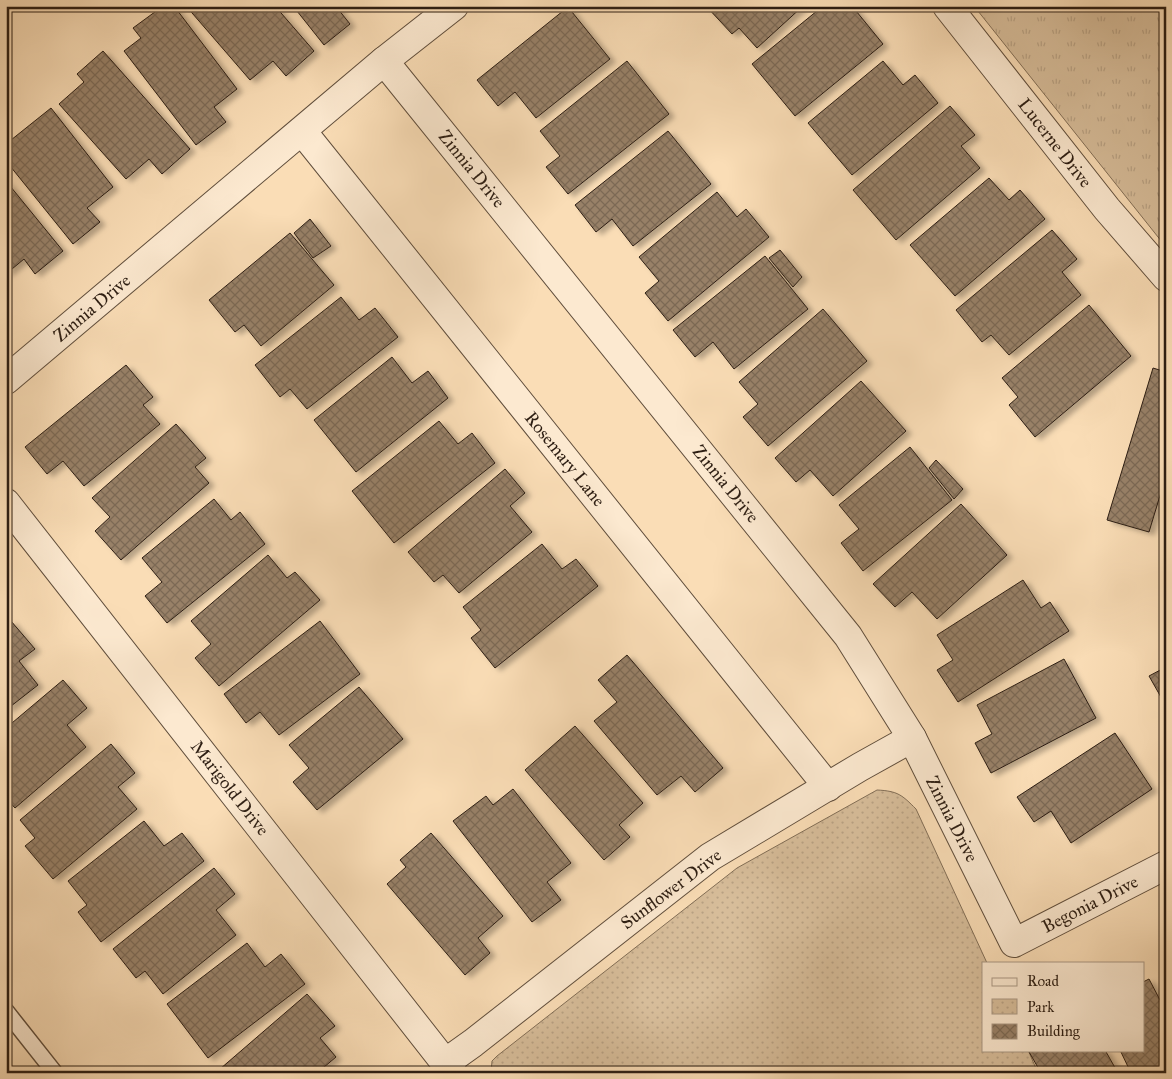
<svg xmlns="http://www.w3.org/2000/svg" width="1172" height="1079" viewBox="0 0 1172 1079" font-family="'IM FELL Great Primer',serif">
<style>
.grass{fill:url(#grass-tufts);stroke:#826e56}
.park{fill:url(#park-dots);stroke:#826e56}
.building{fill:url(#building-cross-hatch);stroke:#2d1e13;filter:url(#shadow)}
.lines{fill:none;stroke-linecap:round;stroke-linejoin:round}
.service-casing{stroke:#604e3c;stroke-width:18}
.minor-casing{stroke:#604e3c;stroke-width:30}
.service{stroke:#fce9d0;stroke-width:15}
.minor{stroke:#fce9d0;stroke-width:28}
.labels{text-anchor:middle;stroke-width:5;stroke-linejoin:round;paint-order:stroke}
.street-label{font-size:18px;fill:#2d1e13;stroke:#fce9d0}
</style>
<defs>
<pattern id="grass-tufts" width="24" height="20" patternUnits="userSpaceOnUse" patternTransform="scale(1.25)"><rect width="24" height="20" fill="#d7bd9a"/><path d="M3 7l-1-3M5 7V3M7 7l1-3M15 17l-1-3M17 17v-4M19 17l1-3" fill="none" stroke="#b9a284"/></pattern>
<pattern id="park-dots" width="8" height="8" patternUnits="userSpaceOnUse" patternTransform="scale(1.25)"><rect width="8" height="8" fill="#d7bd9a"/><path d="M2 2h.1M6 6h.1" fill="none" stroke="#b9a284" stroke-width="1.8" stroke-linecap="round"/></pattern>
<pattern id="building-cross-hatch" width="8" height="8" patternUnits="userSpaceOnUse" patternTransform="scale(1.25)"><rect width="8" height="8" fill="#988168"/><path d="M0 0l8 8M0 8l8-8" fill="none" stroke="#7c6954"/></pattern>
<filter id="shadow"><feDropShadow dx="5.5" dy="3" stdDeviation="2.5" flood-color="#0004"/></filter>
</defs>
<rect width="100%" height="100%" fill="#faddb6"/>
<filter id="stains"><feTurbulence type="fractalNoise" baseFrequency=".004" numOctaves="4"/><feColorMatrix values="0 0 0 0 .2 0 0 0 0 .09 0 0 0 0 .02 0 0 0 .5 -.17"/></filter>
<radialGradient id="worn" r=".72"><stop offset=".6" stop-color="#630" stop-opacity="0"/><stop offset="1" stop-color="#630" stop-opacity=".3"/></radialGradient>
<polygon class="grass" points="974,6 1166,6 1166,247"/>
<path class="park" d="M877 790C898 791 902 795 916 809L987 963H983V1050H1028L1038 1073H491L492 1061 497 1056 737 868Z"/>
<g class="building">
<polygon points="163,6 174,6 237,89 214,107 226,122 196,145 124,51 141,38 133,28"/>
<polygon points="186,6 275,6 314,51 286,76 273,61 250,80"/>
<polygon points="293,6 342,6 338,9 350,24 324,45"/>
<polygon points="706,6 803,6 757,48 739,28 732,34"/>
<polygon points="823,6 852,6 883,44 795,116 752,64"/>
<polygon points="568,7 610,59 536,118 515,92 498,106 477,80"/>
<polygon points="103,51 190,149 162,174 149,159 126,179 59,104 84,82 77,74"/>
<polygon points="627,61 669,114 568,194 546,167 560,156 540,131"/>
<polygon points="883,61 903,85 915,75 938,103 852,175 808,123"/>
<polygon points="950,106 975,135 961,146 980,168 896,240 853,190"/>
<polygon points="51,108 113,187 87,208 100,222 73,244 6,161 6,144"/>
<polygon points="668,131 711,184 633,246 612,219 596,232 575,205"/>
<polygon points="989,178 1009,200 1020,190 1045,219 955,296 910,245"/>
<polygon points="6,181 63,251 35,274 24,259 6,274"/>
<polygon points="717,192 737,217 746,209 769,237 668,321 645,293 659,281 639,257"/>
<polygon points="310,219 331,246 313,258 294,233"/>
<polygon points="1052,230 1077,259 1062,272 1081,295 1009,355 991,335 982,342 956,310"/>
<polygon points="290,233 334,285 261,346 244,325 235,332 209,300"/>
<polygon points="780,250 802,277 793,287 769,258"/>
<polygon points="765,256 808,309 734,369 713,342 695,357 673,330"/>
<polygon points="341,297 359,320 375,308 398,337 307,409 290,389 280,397 255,365"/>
<polygon points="1089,305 1131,356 1035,437 1009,405 1018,397 1002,378"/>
<polygon points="823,309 867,361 768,446 743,417 758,404 739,382"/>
<polygon points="392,357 412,383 428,371 448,398 356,472 314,420"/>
<polygon points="126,365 153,397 143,405 160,424 84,486 63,461 47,474 25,447"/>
<polygon points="1153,368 1166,372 1166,490 1162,489 1149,532 1107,520"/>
<polygon points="861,381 906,431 833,496 810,470 796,482 775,458"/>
<polygon points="439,421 458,444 472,433 495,463 394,543 352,491"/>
<polygon points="176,424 206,458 195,467 209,483 121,560 95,531 110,517 92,498"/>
<polygon points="910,447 952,500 863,571 841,543 859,529 839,505"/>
<polygon points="936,460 963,489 954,499 929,468"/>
<polygon points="505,469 525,493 510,506 532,532 459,593 443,575 434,582 408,552"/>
<polygon points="214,499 231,520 240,512 265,544 167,623 145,596 162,582 142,558"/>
<polygon points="961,504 1007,555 937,619 912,592 895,607 873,584"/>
<polygon points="542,544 562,569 576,559 598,586 495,668 471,638 481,630 463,607"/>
<polygon points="268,555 287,578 295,572 320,600 219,686 195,658 211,644 191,621"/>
<polygon points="1023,580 1041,608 1050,602 1069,631 958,702 937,670 953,660 937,635"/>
<polygon points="11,621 35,649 19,661 38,685 6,710 6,625"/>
<polygon points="320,621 360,674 279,735 260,712 246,723 224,694"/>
<polygon points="627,655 723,768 695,792 681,776 657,795 594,721 617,702 598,680"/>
<polygon points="1064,659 1096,718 991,773 975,743 992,734 977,705"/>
<polygon points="1166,667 1166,706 1149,676"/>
<polygon points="63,680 87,708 67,725 86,747 15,808 6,798 6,728"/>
<polygon points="359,687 403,739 317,810 293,782 309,768 289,745"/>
<polygon points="575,726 643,803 619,825 630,837 604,860 525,770"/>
<polygon points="1115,733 1152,789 1071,843 1051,811 1034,822 1017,797"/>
<polygon points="111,744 135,773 118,787 137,809 53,879 25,846 35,838 20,820"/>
<polygon points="513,789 571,863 547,882 561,900 532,922 453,821 486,796 493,805"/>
<polygon points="144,821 164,846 182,833 204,861 101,942 78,912 87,905 68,881"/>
<polygon points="431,833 503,916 478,938 490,953 465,975 387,884 406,867 400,860"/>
<polygon points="214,868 235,894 216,910 236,935 163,994 145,971 136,978 113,949"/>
<polygon points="247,943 265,967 281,954 305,984 208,1058 167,1004"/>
<polygon points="1149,979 1160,1000 1166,997 1166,1073 1131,1073 1120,1050 1143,1050 1143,982"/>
<polygon points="307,994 335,1026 320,1038 336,1057 317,1073 223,1073 220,1069"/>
<polygon points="1028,1050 1105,1050 1118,1073 1041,1073"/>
</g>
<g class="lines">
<g class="service-casing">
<polyline id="service" points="6,1011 55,1073"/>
</g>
<g class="minor-casing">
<g id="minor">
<polyline points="947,6 1107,209 1166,277"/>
<polyline points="384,61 454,6"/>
<polyline points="302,131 828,787"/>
<polyline points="6,380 384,61 848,636 912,738 1014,943 1166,865"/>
<polyline points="6,503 453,1073"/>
<polyline points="445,1063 473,1043 710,857 860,767 912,738"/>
</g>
</g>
<use href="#service" class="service"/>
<use href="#minor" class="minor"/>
</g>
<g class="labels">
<g class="street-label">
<text transform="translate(1055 143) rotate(52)" y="6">Lucerne Drive</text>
<text transform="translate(472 169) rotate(51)" y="6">Zinnia Drive</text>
<text transform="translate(92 308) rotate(-40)" y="6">Zinnia Drive</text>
<text transform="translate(565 459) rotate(51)" y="6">Rosemary Lane</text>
<text transform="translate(726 484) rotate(51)" y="6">Zinnia Drive</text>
<text transform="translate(230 788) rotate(52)" y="6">Marigold Drive</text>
<text transform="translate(952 819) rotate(63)" y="6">Zinnia Drive</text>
<text transform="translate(671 889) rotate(-37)" y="6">Sunflower Drive</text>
<text transform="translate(1090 904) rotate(-27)" y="6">Begonia Drive</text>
</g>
</g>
<rect width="1172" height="1079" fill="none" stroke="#faddb6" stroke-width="25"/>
<rect x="8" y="8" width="1157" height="1064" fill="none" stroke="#2d1e13" stroke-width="2.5"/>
<rect x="12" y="12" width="1147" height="1054" fill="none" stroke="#2d1e13"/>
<rect x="982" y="962" width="162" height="90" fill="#fce9d0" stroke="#a99884"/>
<rect x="992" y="978" width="25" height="8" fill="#fce9d0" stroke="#a99884"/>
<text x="1027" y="986" font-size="15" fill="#2d1e13">Road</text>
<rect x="992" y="999" width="25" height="15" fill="url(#park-dots)" stroke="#a99884"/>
<text x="1027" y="1012" font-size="15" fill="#2d1e13">Park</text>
<rect x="992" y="1024" width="25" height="15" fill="url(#building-cross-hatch)" stroke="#a99884"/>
<text x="1027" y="1036" font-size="15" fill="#2d1e13">Building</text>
<rect width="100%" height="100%" filter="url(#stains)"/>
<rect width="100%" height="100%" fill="url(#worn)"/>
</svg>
